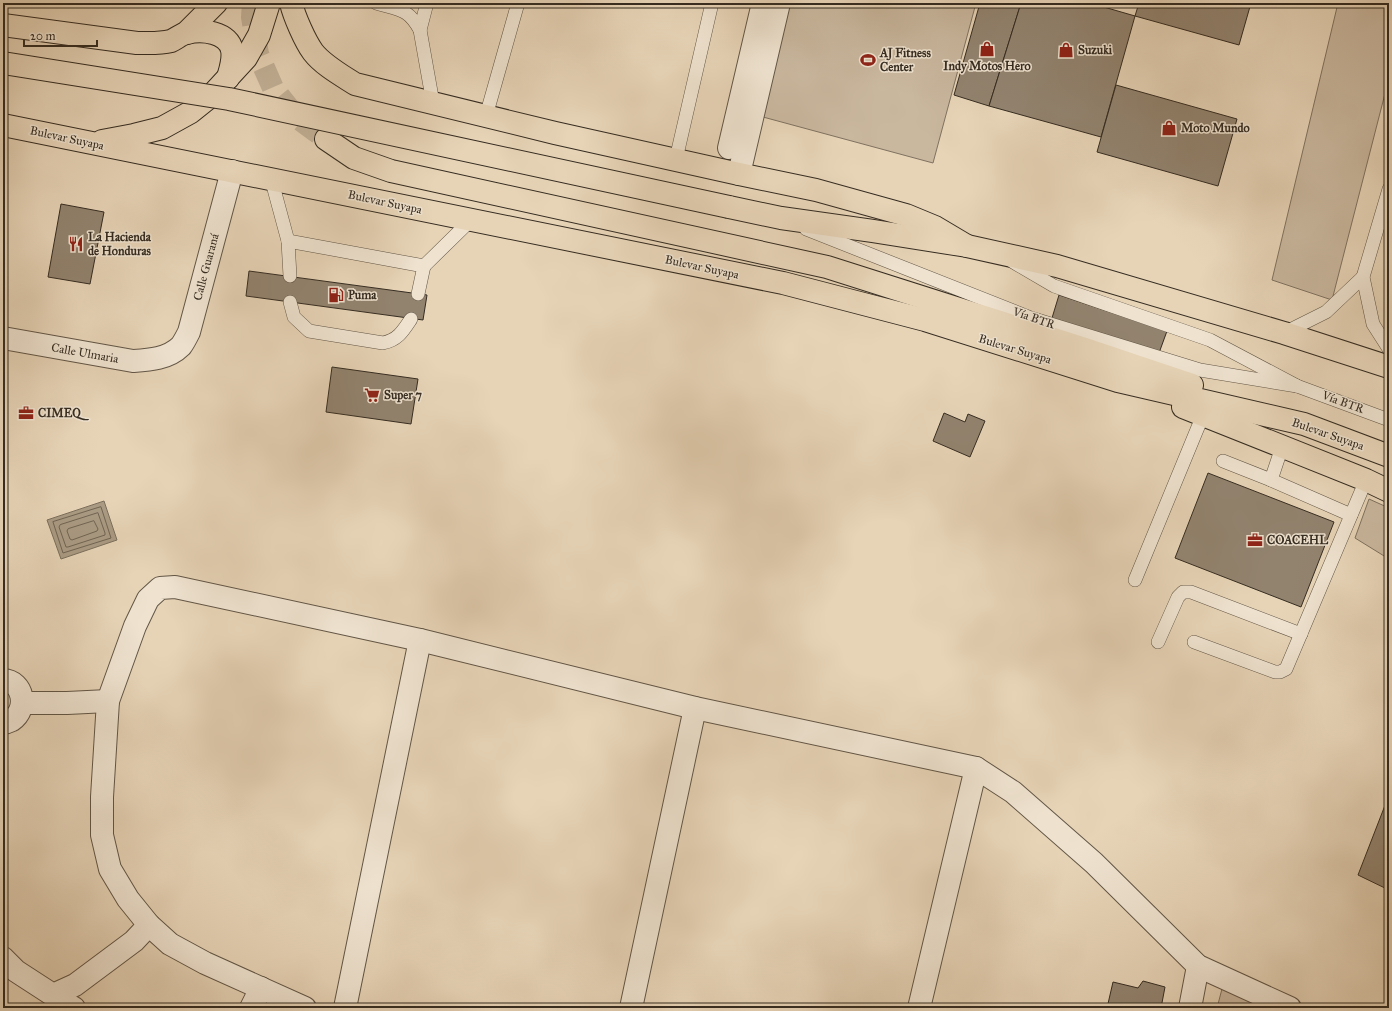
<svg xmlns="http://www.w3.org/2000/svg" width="1392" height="1011" viewBox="0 0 1392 1011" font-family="'IM FELL Great Primer',serif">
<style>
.green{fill:#c9b79e;stroke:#7f7260}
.water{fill:#aa9b84;stroke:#7b6f5c}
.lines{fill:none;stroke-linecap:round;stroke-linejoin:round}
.shore{stroke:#706452;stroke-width:1}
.building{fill:#92836f;stroke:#352c21}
.primary-tunnel{stroke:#c3b299;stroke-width:22;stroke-dasharray:22 11;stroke-linecap:butt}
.lane-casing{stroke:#625646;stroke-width:14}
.street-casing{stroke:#625646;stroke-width:24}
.primary-casing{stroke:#352c21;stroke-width:24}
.lane{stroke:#efe3d0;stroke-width:13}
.street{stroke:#efe3d0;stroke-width:22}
.primary{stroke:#e7d4b7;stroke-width:22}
.primary-bridge-casing{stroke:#352c21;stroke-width:24;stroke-linecap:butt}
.primary-bridge{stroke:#e7d4b7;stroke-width:22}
.labels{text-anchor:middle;stroke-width:3;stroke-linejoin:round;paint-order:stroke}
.poi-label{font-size:12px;font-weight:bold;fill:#352c21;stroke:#efe3d0;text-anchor:start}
.street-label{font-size:12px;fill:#352c21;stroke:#efe3d0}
</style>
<rect width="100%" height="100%" fill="#e7d4b7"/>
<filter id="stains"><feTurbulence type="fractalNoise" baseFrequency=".005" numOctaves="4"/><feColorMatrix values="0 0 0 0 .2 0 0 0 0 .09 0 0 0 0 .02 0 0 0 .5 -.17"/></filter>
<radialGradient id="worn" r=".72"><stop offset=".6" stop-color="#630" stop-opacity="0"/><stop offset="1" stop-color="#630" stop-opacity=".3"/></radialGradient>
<g class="green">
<polygon points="790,3 976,3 933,163 763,117"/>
<polygon points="1338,3 1389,3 1389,78 1332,300 1272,280"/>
<polygon points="1369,499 1389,508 1389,559 1355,538"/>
<polygon points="1223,985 1268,1008 1217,1008"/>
</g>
<polygon class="water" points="104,501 117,540 61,559 47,520"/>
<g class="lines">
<g class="shore">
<polygon points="101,507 111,538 63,553 53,522"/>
<polygon points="98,513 105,533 105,535 68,547 66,547 59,527 60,525"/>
<polygon points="94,521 98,529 97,531 72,540 70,539 67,531 68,529"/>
</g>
</g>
<g class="building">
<polygon points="980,3 1021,3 989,106 954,95"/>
<polygon points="1021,3 1090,3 1135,16 1101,137 989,106"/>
<polygon points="1139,3 1251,3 1239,45 1135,16"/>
<polygon points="1116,85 1237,119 1218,186 1097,152"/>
<polygon points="61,204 104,212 90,284 48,277"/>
<polygon points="249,271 427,295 423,320 246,296"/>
<polygon points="1059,295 1167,331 1159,353 1052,318"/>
<polygon points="332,367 418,379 411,424 326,412"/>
<polygon points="944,413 965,422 968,414 985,421 970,457 933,441"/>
<polygon points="1208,473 1334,522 1301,607 1175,558"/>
<polygon points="1389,795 1389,890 1358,875"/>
<polygon points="1143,981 1165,987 1161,1008 1107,1008 1113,982 1138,988"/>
</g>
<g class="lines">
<polyline class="primary-tunnel" points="253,3 252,17 258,54 273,88 296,117 326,139"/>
<g class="lane-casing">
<g id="lane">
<path d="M376 3C399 10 408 8 420 30L433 103"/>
<polyline points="420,30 427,3"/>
<polyline points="486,116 518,3"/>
<polyline points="676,159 712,3"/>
<polyline points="271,178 288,241 424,266 472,219"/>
<polyline points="1389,189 1363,277 1373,324 1389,349"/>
<polyline points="806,229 1031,318 1200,370 1297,386"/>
<polyline points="288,241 290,276"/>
<polyline points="1013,262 1054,286 1210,340 1297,386 1389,420"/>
<polyline points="418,294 424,266"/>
<path d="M290 302 294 317 309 331 383 343C398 340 403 331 411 319"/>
<polyline points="1284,333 1326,312 1363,277"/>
<polyline points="1223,461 1271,480 1351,515"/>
<polyline points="1271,480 1282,447"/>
<polyline points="1135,580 1203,415"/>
<polyline points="1158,642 1178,597 1183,592 1191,592 1301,634"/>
<polyline points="1194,642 1275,672 1280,672 1286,669 1366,480"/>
</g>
</g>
<g class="street-casing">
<g id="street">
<polyline points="729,148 763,3"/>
<polyline points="739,174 779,3"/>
<path d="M3 338 133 361C149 360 168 359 181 346 184 342 187 336 189 332L232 171"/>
<path d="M3 680C24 681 28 709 12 720 8 722 7 723 3 723"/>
<polyline points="23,703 67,703 108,701"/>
<polyline points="3,958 16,971 53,995 75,985 134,941 149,925"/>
<polyline points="53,995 74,1008"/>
<polyline points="251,1008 261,988"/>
<polyline points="305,1008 205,963 170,944 149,925 128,899 110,869 102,835 102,797 108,701 135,626 148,599 160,588 175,587 420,640 695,708 976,768 1013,792 1094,863 1198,966 1290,1008"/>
<polyline points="345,1008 420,640"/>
<polyline points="631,1008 695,708"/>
<polyline points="919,1008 976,768"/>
<polyline points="1190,1008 1198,966"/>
</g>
</g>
<g class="primary-casing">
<g id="primary">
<path d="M291 3C294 16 305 41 313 52 323 65 341 75 355 84L555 133 739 174 816 190 906 215 935 227 967 246"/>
<path d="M3 25 137 43C148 43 159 44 171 41 176 39 181 34 187 33 202 29 228 32 232 50 234 59 230 70 228 78"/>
<polyline points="186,33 216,3"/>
<polyline points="3,125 783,283 925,320 1118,381 1304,424 1389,456"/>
<polyline points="326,139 354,158 391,171 827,267 1085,349 1192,385"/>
<polyline points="102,141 134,135 162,128 191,112 211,96 246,58 259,35 269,3"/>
<polyline points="729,207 781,218 873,231 967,246 1057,266 1284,333 1389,367"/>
<polyline points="1183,407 1366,480 1389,491"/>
</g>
</g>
<use href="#lane" class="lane"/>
<use href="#street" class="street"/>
<use href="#primary" class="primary"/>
<g class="primary-bridge-casing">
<polyline id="primary-bridge" points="3,63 229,99 729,207"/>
</g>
<use href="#primary-bridge" class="primary-bridge"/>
</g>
<defs>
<g id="shop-bare" transform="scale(1.2)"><path d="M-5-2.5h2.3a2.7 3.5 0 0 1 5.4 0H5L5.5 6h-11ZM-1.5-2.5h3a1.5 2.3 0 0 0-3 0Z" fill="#8f2418" stroke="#efe3d0" stroke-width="2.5" paint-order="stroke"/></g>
<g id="stadium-bare" transform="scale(1.2)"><path d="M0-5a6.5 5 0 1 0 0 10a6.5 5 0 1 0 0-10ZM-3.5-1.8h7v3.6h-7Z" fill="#8f2418" stroke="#efe3d0" stroke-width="2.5" paint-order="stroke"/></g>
<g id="restaurant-bare" transform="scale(1.2)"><path d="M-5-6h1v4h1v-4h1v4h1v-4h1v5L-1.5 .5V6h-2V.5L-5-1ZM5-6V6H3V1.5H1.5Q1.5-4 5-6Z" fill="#8f2418" stroke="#efe3d0" stroke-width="2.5" paint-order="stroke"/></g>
<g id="fuel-bare" transform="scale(1.2)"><path d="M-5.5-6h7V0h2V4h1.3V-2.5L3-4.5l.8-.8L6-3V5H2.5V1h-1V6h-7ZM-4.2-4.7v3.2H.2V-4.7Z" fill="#8f2418" stroke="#efe3d0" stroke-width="2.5" paint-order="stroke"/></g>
<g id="supermarket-bare" transform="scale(1.2)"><path d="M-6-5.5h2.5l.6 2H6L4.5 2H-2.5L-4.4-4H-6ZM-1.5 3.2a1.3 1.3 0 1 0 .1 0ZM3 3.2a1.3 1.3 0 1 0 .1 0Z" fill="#8f2418" stroke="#efe3d0" stroke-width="2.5" paint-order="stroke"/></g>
<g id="office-bare" transform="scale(1.2)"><path d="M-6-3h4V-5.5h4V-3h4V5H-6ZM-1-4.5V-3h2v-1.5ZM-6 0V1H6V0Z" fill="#8f2418" stroke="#efe3d0" stroke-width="2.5" paint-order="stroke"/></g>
</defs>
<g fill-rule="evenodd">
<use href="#shop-bare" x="987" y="49"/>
<use href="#shop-bare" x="1066" y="50"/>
<use href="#stadium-bare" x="868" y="60"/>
<use href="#shop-bare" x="1169" y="128"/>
<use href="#restaurant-bare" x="76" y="244"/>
<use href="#fuel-bare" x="336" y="295"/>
<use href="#supermarket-bare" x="372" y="395"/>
<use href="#office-bare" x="26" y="413"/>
<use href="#office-bare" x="1255" y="540"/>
</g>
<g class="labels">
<g class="poi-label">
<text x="1078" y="54">Suzuki</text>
<text x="880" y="57">AJ Fitness<tspan x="880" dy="14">Center</tspan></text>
<text x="987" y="70" text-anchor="middle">Indy Motos Hero</text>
<text x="1181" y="132">Moto Mundo</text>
<text x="88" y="241">La Hacienda<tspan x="88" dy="14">de Honduras</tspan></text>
<text x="348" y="299">Puma</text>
<text x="384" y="399">Super 7</text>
<text x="38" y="417">CIMEQ</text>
<text x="1267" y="544">COACEHL</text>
</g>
<g class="street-label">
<text transform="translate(67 138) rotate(12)" y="4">Bulevar Suyapa</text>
<text transform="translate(385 202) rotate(12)" y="4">Bulevar Suyapa</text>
<text transform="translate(206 267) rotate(-75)" y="4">Calle Guaraná</text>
<text transform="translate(702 267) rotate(12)" y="4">Bulevar Suyapa</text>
<text transform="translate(1034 318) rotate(19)" y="4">Vía BTR</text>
<text transform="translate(1015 349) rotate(17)" y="4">Bulevar Suyapa</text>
<text transform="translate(85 353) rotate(10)" y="4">Calle Ulmaria</text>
<text transform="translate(1343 402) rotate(20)" y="4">Vía BTR</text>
<text transform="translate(1328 434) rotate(19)" y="4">Bulevar Suyapa</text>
</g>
</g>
<rect width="1392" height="1011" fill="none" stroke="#e7d4b7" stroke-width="16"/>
<rect x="4" y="4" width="1384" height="1003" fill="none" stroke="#352c21" stroke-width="2"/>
<rect x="8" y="8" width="1376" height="995" fill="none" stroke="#352c21"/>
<path d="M24 40v6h73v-6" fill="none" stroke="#352c21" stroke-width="2"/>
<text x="30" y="40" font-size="12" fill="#352c21" stroke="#efe3d0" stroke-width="3" paint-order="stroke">20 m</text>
<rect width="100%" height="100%" filter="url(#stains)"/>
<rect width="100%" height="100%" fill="url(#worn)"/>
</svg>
